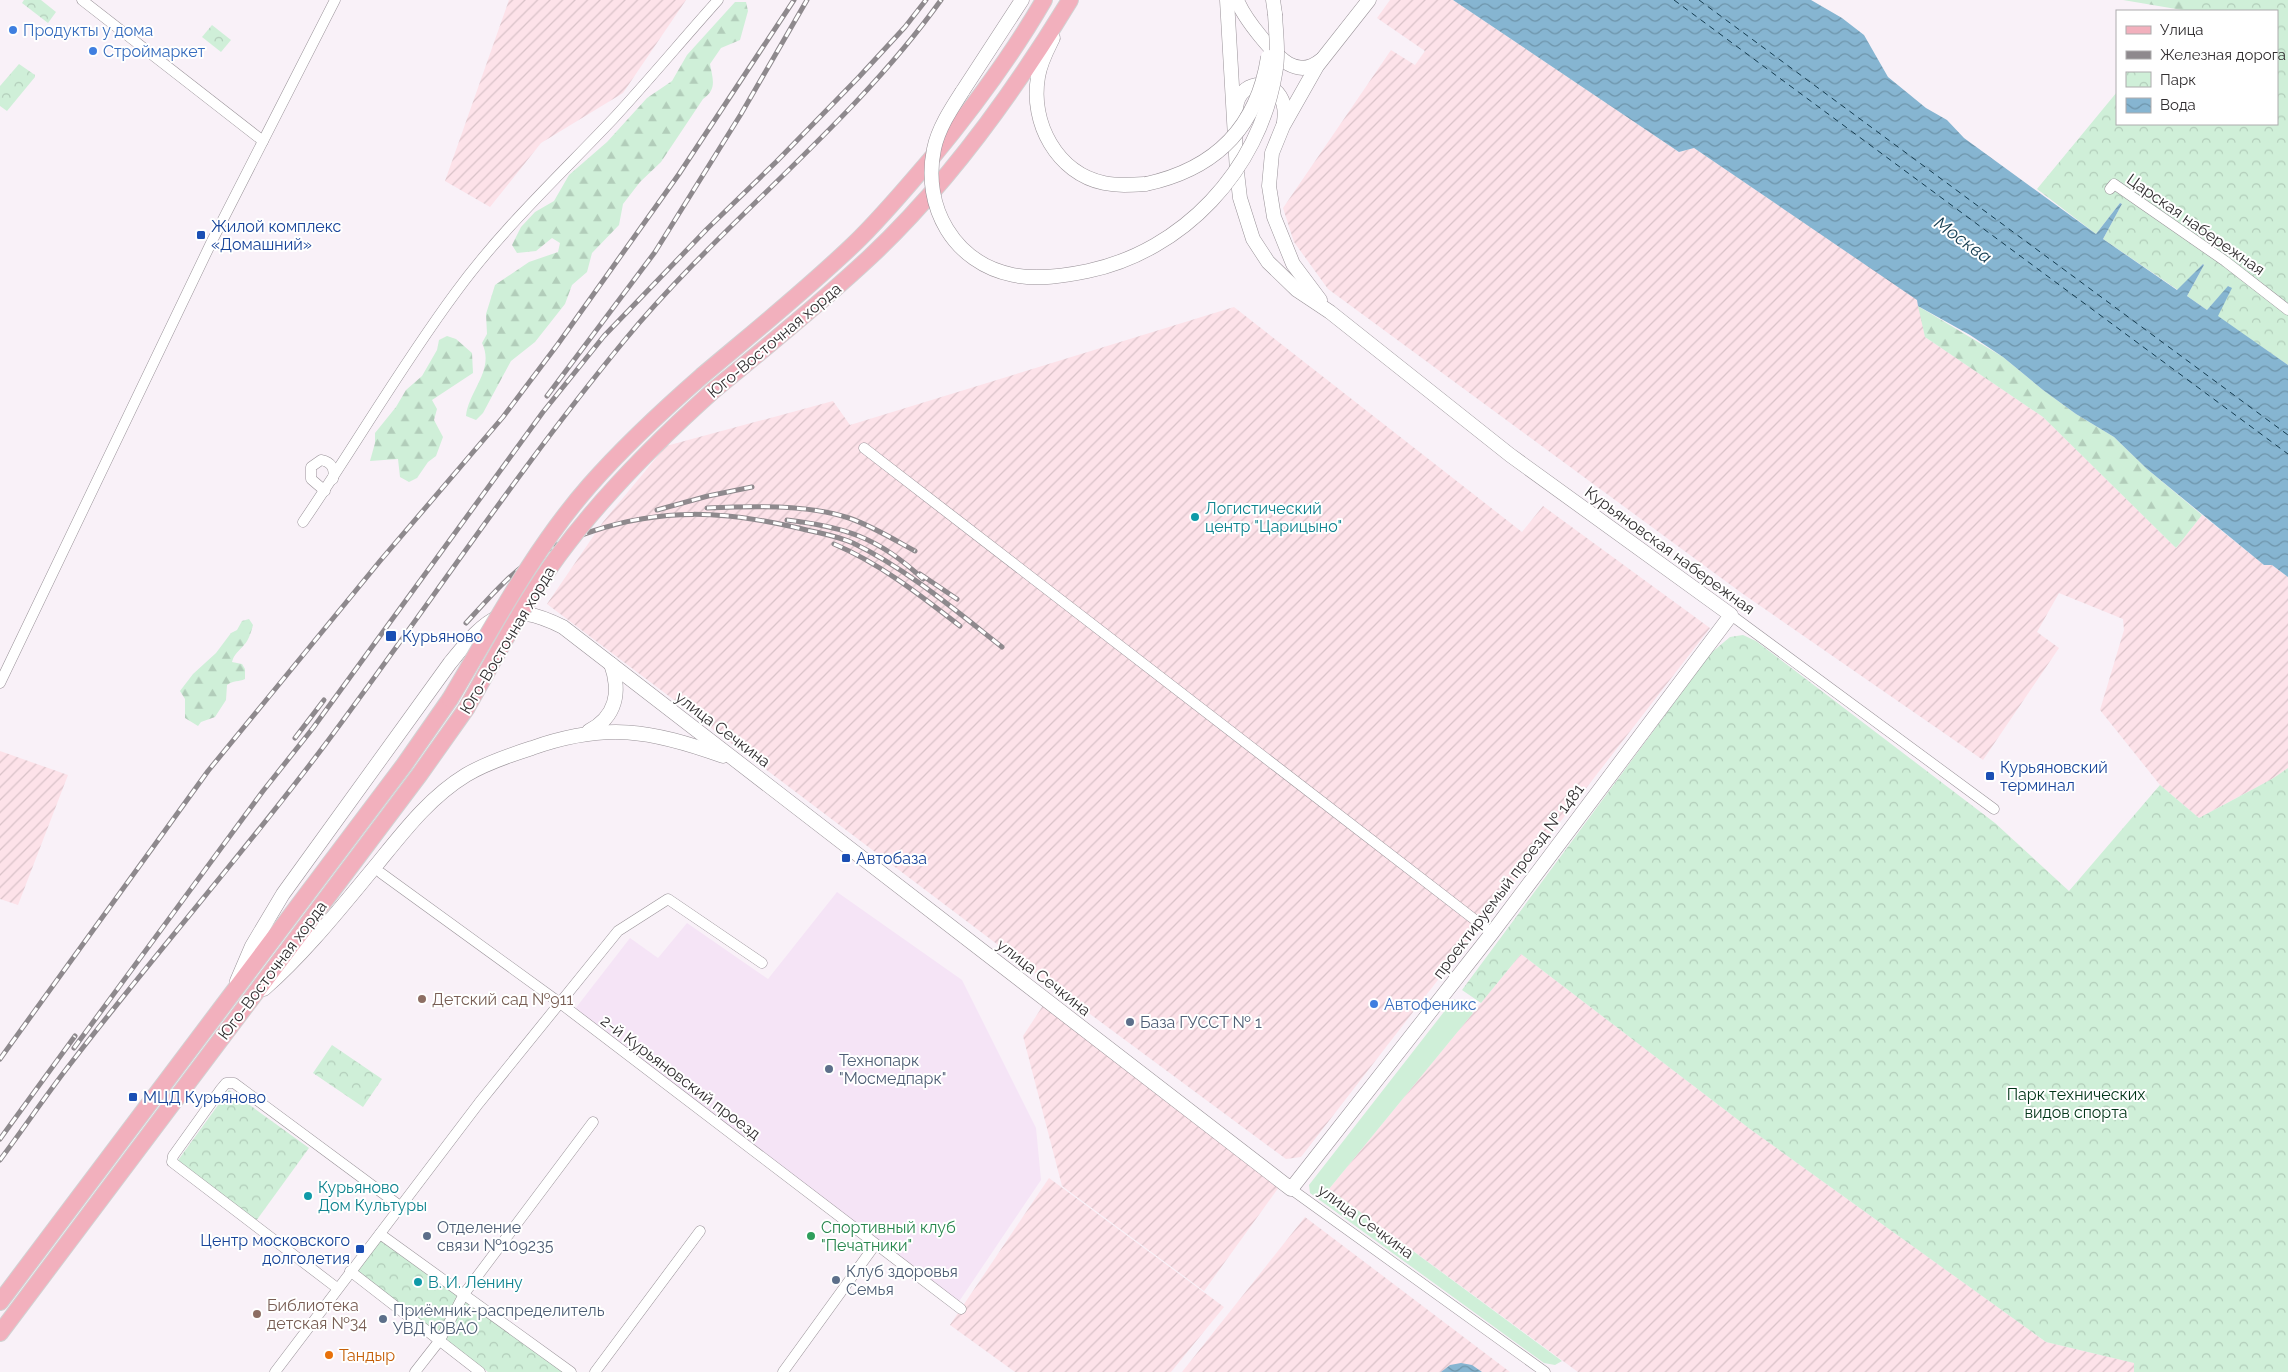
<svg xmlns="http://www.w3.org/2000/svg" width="2288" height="1372" viewBox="0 0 2288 1372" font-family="Raleway,sans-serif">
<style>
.commercial{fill:#f5e4f6}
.industrial{fill:url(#industrial-furrows)}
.green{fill:#cfefd8}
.forest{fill:url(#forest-firs)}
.park{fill:url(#park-crowns)}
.water{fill:url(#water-waves)}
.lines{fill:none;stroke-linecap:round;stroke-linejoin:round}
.ferry{stroke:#143b4f;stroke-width:1;stroke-dasharray:6 5;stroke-linecap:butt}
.street-casing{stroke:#999298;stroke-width:11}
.secondary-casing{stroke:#999298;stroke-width:15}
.primary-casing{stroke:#d2d1d2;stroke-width:18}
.street{stroke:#fff;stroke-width:10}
.secondary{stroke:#fff;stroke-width:14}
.primary{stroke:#f2b0bd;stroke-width:16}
.rail-casing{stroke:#8e898d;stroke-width:5}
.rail{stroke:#fff;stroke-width:3;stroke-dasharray:9;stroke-linecap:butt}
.secondary-bridge-casing{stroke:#999298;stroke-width:15;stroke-linecap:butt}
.primary-bridge-casing{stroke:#d2d1d2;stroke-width:18;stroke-linecap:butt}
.secondary-bridge{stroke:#fff;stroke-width:14}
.primary-bridge{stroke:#f2b0bd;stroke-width:16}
.shop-dot{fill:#3f7fe0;stroke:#fff;stroke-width:2}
.transit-dot{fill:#1a4fb4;stroke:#fff;stroke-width:2}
.culture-dot{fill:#0f9aa8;stroke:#fff;stroke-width:2}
.education-dot{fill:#8d6e63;stroke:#fff;stroke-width:2}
.service-dot{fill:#5c6f8a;stroke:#fff;stroke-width:2}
.leisure-dot{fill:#2e9e5b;stroke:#fff;stroke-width:2}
.food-dot{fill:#e8710a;stroke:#fff;stroke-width:2}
.labels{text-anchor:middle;stroke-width:4;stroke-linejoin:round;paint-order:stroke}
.shop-label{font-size:16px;fill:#366cbe;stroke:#fff;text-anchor:start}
.street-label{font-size:16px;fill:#322f31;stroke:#fff}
.transit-label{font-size:16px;fill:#164399;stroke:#fff;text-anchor:start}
.culture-label{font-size:16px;fill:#0d838f;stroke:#fff;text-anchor:start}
.education-label{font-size:16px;fill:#785e54;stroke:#fff;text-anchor:start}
.service-label{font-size:16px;fill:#4e5e75;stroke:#fff;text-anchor:start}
.park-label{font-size:16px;fill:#003417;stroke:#fff}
.leisure-label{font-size:16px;fill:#27864d;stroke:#fff;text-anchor:start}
.food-label{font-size:16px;fill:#c56008;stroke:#fff;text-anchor:start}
.water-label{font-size:18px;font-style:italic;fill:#143b4f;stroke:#fff}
</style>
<defs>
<pattern id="industrial-furrows" width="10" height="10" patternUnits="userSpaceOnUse" patternTransform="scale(1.25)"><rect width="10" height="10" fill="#fde2e9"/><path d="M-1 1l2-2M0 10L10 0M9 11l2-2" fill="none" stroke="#d9c2c8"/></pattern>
<pattern id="forest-firs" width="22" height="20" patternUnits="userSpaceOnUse" patternTransform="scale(1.25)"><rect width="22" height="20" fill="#cfefd8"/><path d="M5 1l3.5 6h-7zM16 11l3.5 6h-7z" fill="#b2cdba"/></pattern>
<pattern id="park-crowns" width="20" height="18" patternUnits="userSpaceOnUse" patternTransform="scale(1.25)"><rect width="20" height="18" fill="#cfefd8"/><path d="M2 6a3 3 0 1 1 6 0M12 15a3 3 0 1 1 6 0" fill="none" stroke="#b2cdba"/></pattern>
<pattern id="water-waves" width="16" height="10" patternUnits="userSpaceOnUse" patternTransform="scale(1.25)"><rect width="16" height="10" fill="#86b5d1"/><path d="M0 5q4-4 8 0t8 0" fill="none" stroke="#6e94aa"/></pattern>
</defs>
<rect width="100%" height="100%" fill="#f9f1f8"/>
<polygon class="commercial" points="837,892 962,980 1036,1128 1041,1180 958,1303 575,1009 630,938 658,958 687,923 768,979"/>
<g class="industrial">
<polygon points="509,0 686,0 623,93 541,143 490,207 445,181"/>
<polygon points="1390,0 1453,0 1679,152 1694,148 1918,300 1925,337 2043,417 2176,548 2202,515 2264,565 2272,565 2288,577 2288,768 2272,779 2199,818 2160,785 2100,710 2124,630 2123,619 2059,593 2037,632 2059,648 1983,760 1743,594 1328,289 1294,242 1283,208 1391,50 1415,65 1425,51 1377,18"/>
<polygon points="1234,307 1522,532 1543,506 1710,628 1301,1157 1286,1159 1067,997 547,604 603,522 666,446 833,401 850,425"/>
<polygon points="0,751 68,775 18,905 0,899"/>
<polygon points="1521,954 1750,1129 2046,1342 2135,1363 2134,1372 1578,1372 1329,1189"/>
<polygon points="1044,1004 1279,1187 1204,1291 1062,1186 1023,1036"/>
<polygon points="1049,1178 1224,1307 1171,1372 1015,1372 950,1325"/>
<polygon points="1305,1217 1510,1372 1182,1372"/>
</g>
<polygon class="green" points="1454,999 1473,1013 1329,1189 1562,1361 1555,1365 1544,1363 1310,1193 1309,1185"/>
<g class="forest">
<polygon points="2123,0 2288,0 2277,11 2188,11"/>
<path d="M735 2H746L748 11 740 40 721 48 710 64C713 80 717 89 703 99L661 162 640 182 623 204 619 225 592 253 587 272 572 285 565 304 535 342 511 361 483 413 476 420 466 416C469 390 495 370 482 343L487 334 486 314 495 285 529 262 558 252 560 243 552 238 536 251 517 253 512 245 521 227 535 212 554 201 569 175 607 142 647 98 672 81 687 55Z"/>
<polygon points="1918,306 2003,357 2043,390 2076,414 2114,437 2147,469 2202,515 2176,548 2043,417 1925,337"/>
<polygon points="447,336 456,339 472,353 473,373 432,400 437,409 434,420 443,437 436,456 428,462 417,478 409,482 400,477 398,459 370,461 375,443 375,433 396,407 406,390 422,376 437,350 439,340"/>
<path d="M249 619 253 625C251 632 249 640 244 645 239 651 234 654 232 662L242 664 245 669V679C239 682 233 680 227 685L226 700 215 717 201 722 198 726 185 718V699L180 691 193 674 216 653 231 633 237 630 242 621Z"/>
</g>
<g class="park">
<polygon points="24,0 41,0 56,12 48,23 22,3"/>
<polygon points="2193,0 2288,0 2288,365 2217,316 2231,289 2229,286 2207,310 2187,296 2204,265 2203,264 2178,290 2103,239 2122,204 2120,203 2096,234 2037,189 2117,92 2117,124 2277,124 2277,11 2184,11"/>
<polygon points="212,25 231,40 221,52 202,37"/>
<polygon points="19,64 35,75 35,77 7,111 0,106 0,86"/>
<polygon points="1743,635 1756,641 1995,823 2069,891 2160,785 2199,818 2272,779 2288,768 2288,1372 2134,1372 2134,1363 2046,1342 1750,1129 1521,954 1481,1003 1462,990 1711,653 1730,637"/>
<polygon points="332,1045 382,1079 363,1107 313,1073"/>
<polygon points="229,1090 309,1148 256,1221 176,1163"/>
<polygon points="378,1239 458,1296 438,1334 355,1269"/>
<polygon points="465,1301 564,1372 488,1372 446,1340"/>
</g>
<g class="water">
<polygon points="1453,0 1811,0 1842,18 1864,35 1888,77 1926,108 1947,120 1964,138 2096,234 2120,203 2122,204 2103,239 2177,290 2203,264 2204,265 2187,296 2207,310 2228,286 2232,288 2218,316 2288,365 2288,577 2272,565 2264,565 2147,469 2114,437 2076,414 2043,390 2003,357 1970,335 1918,306 1917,300 1694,148 1679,152"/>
<polygon points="1461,1363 1472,1365 1482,1372 1441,1372 1450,1365"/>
</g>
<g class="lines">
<g class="ferry">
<polyline points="1674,0 2288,454"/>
<polyline points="1699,0 2288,435"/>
</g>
<g class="street-casing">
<g id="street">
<polyline points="82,0 263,141"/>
<polyline points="2110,189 2114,184 2225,261 2288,310"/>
<polyline points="864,448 1492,933"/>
<path d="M325 491 311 479V467L321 460C332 462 335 469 333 479"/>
<path d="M303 522C355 446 401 366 456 292 502 229 559 176 613 119 649 80 683 39 718 0"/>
<polyline points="1731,615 1994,809"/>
<polyline points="0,683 212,241 335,0"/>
<polyline points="381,873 560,1003 961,1309"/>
<polyline points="1291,1189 1545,1372"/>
<polyline points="380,1234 571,1372"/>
<polyline points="350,1271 480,1372"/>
<polyline points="337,1288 172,1162 173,1156 221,1089 226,1083 234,1083 400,1206"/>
<polyline points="275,1372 479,1103 618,931 668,899 762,963"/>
<polyline points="415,1372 440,1340 464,1294 593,1122"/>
<polyline points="595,1372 700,1231"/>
<polyline points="783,1372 875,1245"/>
</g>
</g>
<g class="secondary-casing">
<g id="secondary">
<path d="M1237 0C1242 13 1252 26 1261 37 1276 55 1296 81 1321 60"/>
<polyline points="1273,0 1275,14"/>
<path d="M1053 38C1047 50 1040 63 1038 77 1030 123 1057 173 1104 183 1118 186 1131 185 1146 184"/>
<polyline points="962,92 1022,0"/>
<path d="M1236 108C1239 74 1291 77 1284 122"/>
<polyline points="1320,300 1293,264 1274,217 1269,186 1272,153 1283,126 1317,66 1369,0"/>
<path d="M589 731C616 717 621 692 611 664"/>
<path d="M237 981 252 946 283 894 450 663C487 617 505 598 563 627L1291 1189 1492 933 1731 615 1510 455 1330 312 1297 290 1268 262 1253 239 1240 198 1237 172 1227 0"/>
<path d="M264 989C307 951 342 906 378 863 404 831 430 797 466 775 486 763 510 755 532 748 606 722 651 730 723 756"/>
</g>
</g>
<g class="primary-casing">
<g id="primary">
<path d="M703 375C754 332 806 290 854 244 881 218 906 188 930 160 972 109 1011 57 1044 0"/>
<path d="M714 390C766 347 820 304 870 257 949 183 1014 92 1070 0"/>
<polyline points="0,1302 404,765 450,699"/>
<polyline points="0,1333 420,774 466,709"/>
</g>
</g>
<use href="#street" class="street"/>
<use href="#secondary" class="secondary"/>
<use href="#primary" class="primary"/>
<g class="rail-casing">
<g id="rail">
<polyline points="547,396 655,252 741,114 807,0"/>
<path d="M707 508C751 506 806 504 849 518 872 526 893 539 915 551"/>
<polyline points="657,510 708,496 752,487"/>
<path d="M787 520C846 527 879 538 923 579"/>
<path d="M834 544C881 564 920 595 960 626"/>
<polyline points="920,574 957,599"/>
<path d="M466 623C488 599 510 573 537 556 554 545 574 537 593 531 662 508 724 511 794 527 813 532 835 535 853 543 907 569 955 610 1002 647"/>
<polyline points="295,738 324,700"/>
<polyline points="74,1048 263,791 313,728 543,412 604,336 707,229 776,162 858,78 905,27 926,0"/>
<polyline points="0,1059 208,771 380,561 503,417 558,344 679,174 794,0"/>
<polyline points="0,1139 75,1036"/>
<path d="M0 1160C24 1128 46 1095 71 1063 153 956 243 854 324 746 425 611 517 471 624 341 723 221 850 127 941 0"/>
</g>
</g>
<use href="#rail" class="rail"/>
<g class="secondary-bridge-casing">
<g id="secondary-bridge">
<path d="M962 92C951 109 938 129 934 149 922 207 954 263 1013 275 1038 280 1064 276 1088 271 1183 251 1259 170 1275 74 1279 55 1276 34 1275 14"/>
<path d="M1146 184C1215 169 1257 128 1268 57"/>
</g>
</g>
<g class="primary-bridge-casing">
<g id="primary-bridge">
<path d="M450 699C493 627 533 550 589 486 624 446 663 410 703 375"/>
<path d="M466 709C495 658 523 604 558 556 603 495 657 441 714 390"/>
</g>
</g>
<use href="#secondary-bridge" class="secondary-bridge"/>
<use href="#primary-bridge" class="primary-bridge"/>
</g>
<g class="shop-dot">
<circle cx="13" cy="30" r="5"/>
<circle cx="93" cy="51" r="5"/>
<circle cx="1374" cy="1004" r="5"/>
</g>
<g class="transit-dot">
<rect x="196" y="230" width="10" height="10" rx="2.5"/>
<rect x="385" y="630" width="12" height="12" rx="2.5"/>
<rect x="1985" y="771" width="10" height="10" rx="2.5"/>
<rect x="841" y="853" width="10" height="10" rx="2.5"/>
<rect x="128" y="1092" width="10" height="10" rx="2.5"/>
<rect x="355" y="1244" width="10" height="10" rx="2.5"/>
</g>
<g class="culture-dot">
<circle cx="1195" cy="517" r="5"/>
<circle cx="308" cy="1196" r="5"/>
<circle cx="418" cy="1282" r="5"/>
</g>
<g class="education-dot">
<circle cx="422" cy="999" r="5"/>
<circle cx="257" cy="1314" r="5"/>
</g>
<g class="service-dot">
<circle cx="1130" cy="1022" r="5"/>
<circle cx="829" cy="1069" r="5"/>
<circle cx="427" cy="1236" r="5"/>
<circle cx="836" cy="1280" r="5"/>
<circle cx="383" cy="1319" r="5"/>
</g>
<circle class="leisure-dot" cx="811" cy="1236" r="5"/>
<circle class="food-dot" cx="329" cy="1355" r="5"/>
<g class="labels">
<g class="shop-label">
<text x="23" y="36">Продукты у дома</text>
<text x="103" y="57">Строймаркет</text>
<text x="1384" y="1010">Автофеникс</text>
</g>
<g class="street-label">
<text transform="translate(2196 224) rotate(35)" y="6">Царская набережная</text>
<text transform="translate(774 340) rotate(-40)" y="6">Юго-Восточная хорда</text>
<text transform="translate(1670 550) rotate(36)" y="6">Курьяновская набережная</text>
<text transform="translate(507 640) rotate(-59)" y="6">Юго-Восточная хорда</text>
<text transform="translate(723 729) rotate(37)" y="6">улица Сечкина</text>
<text transform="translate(1508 881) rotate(-53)" y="6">проектируемый проезд № 1481</text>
<text transform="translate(272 970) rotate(-53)" y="6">Юго-Восточная хорда</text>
<text transform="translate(1044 977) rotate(38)" y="6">улица Сечкина</text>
<text transform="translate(681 1077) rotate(37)" y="6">2-й Курьяновский проезд</text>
<text transform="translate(1366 1221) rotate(36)" y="6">улица Сечкина</text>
</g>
<g class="transit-label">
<text x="211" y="232">Жилой комплекс<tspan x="211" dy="18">«Домашний»</tspan></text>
<text x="402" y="642">Курьяново</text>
<text x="2000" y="773">Курьяновский<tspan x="2000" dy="18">терминал</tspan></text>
<text x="856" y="864">Автобаза</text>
<text x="143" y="1103">МЦД Курьяново</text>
<text x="350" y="1246" text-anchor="end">Центр московского<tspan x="350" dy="18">долголетия</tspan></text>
</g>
<g class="culture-label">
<text x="1205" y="514">Логистический<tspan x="1205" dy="18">центр "Царицыно"</tspan></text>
<text x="318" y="1193">Курьяново<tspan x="318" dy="18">Дом Культуры</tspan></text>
<text x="428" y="1288">В. И. Ленину</text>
</g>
<g class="education-label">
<text x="432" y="1005">Детский сад №911</text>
<text x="267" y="1311">Библиотека<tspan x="267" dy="18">детская №34</tspan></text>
</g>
<g class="service-label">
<text x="1140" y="1028">База ГУССТ № 1</text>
<text x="839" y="1066">Технопарк<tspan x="839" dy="18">"Мосмедпарк"</tspan></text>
<text x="437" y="1233">Отделение<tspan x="437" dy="18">связи №109235</tspan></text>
<text x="846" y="1277">Клуб здоровья<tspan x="846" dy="18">Семья</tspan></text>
<text x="393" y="1316">Приёмник-распределитель<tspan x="393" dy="18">УВД ЮВАО</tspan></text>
</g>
<g class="park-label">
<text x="2076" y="1100">Парк технических<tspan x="2076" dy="18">видов спорта</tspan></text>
</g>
<g class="leisure-label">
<text x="821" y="1233">Спортивный клуб<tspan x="821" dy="18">"Печатники"</tspan></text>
</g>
<g class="food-label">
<text x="339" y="1361">Тандыр</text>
</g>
<g class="water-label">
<text transform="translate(1963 240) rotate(36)" y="6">Москва</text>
</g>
</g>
<rect x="2116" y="10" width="162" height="115" fill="#ffffff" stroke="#adacad"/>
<rect x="2126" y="26" width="25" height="8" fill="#f2b0bd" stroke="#adacad"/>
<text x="2160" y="35" font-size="15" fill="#322f31">Улица</text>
<rect x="2126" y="51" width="25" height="8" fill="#8e898d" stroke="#adacad"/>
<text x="2160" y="60" font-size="15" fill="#322f31">Железная дорога</text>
<rect x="2126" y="72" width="25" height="15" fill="url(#park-crowns)" stroke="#adacad"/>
<text x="2160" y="85" font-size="15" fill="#322f31">Парк</text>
<rect x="2126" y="98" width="25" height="15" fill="url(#water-waves)" stroke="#adacad"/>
<text x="2160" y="110" font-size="15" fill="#322f31">Вода</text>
</svg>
